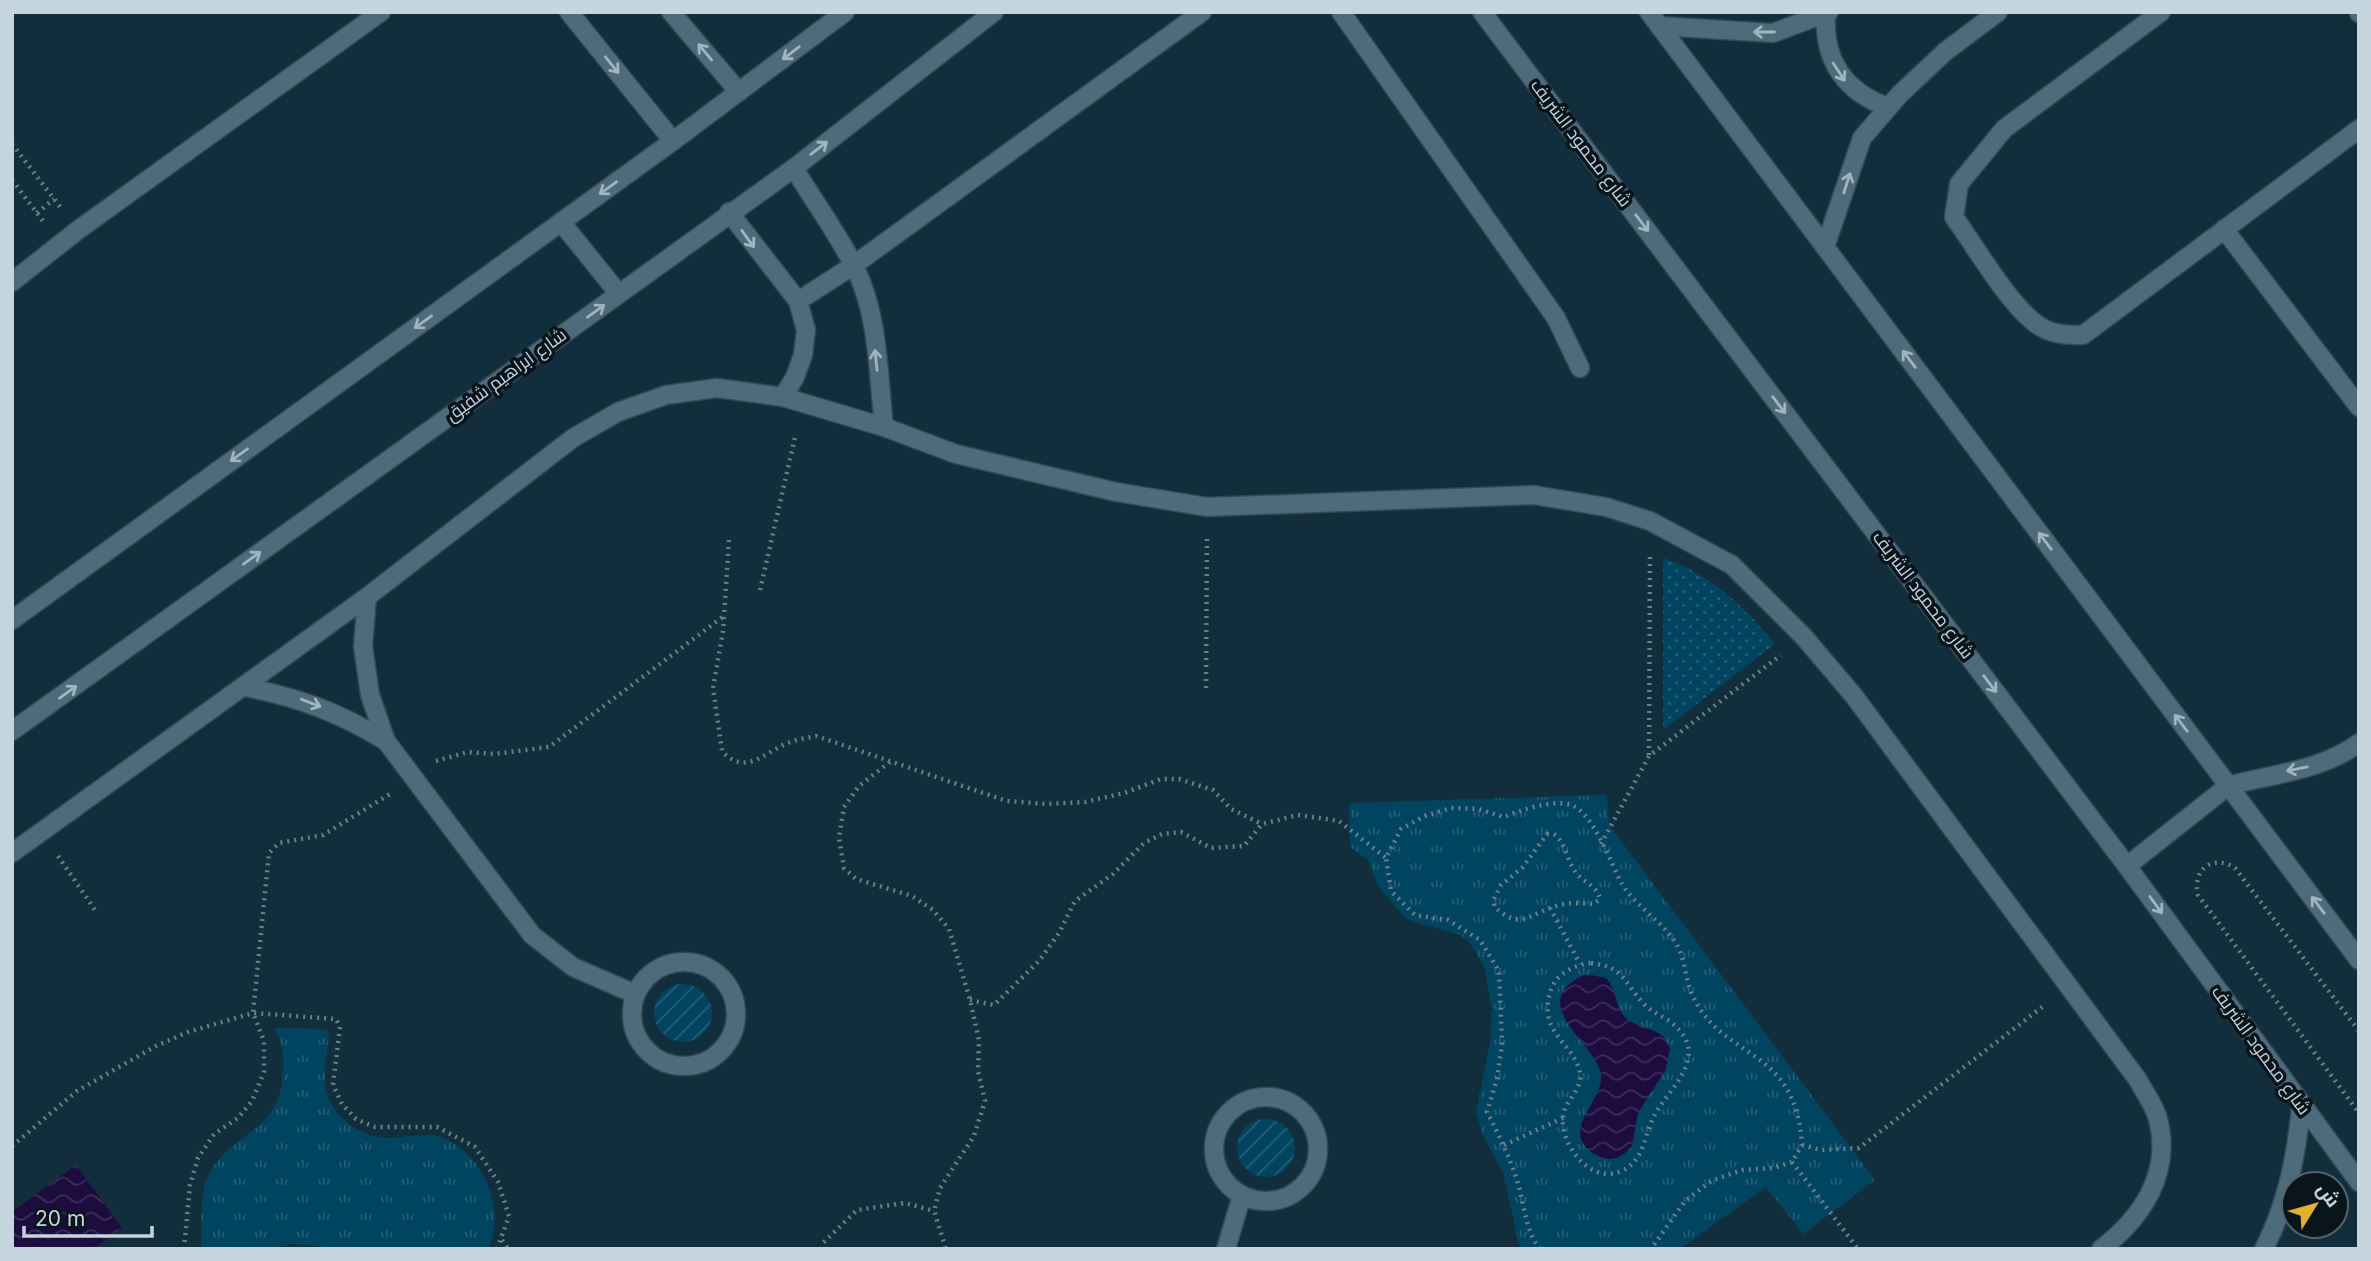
<svg xmlns="http://www.w3.org/2000/svg" width="2371" height="1261" viewBox="0 0 2371 1261" font-family="Inter,Cairo,sans-serif">
<style>
.grass{fill:url(#grass-dots)}
.park{fill:url(#park-tufts)}
.garden{fill:url(#garden-furrows)}
.water{fill:url(#water-waves)}
.lines{fill:none;stroke-linecap:round;stroke-linejoin:round}
.minor-casing{stroke:#334854;stroke-width:21}
.tertiary-casing{stroke:#334854;stroke-width:21}
.path{stroke:#697f8b;stroke-width:4.5;stroke-dasharray:2 5;stroke-linecap:butt}
.minor{stroke:#4e6b7c;stroke-width:18}
.tertiary{stroke:#4e6b7c;stroke-width:18}
.oneway{stroke:#a1b5c1}
.labels{text-anchor:middle;stroke-width:7;stroke-linejoin:round;paint-order:stroke}
.street-label{font-size:18px;fill:#c5d5de;stroke:#09151b}
</style>
<defs>
<pattern id="grass-dots" width="8" height="8" patternUnits="userSpaceOnUse" patternTransform="scale(1.75)"><rect width="8" height="8" fill="#004460"/><path d="M2 2h.1M6 6h.1" fill="none" stroke="#245e76" stroke-width="1.8" stroke-linecap="round"/></pattern>
<pattern id="park-tufts" width="24" height="20" patternUnits="userSpaceOnUse" patternTransform="scale(1.75)"><rect width="24" height="20" fill="#004460"/><path d="M3 7l-1-3M5 7V3M7 7l1-3M15 17l-1-3M17 17v-4M19 17l1-3" fill="none" stroke="#245e76"/></pattern>
<pattern id="garden-furrows" width="10" height="10" patternUnits="userSpaceOnUse" patternTransform="scale(1.75)"><rect width="10" height="10" fill="#004460"/><path d="M-1 1l2-2M0 10L10 0M9 11l2-2" fill="none" stroke="#245e76"/></pattern>
<pattern id="water-waves" width="16" height="10" patternUnits="userSpaceOnUse" patternTransform="scale(1.75)"><rect width="16" height="10" fill="#1d0c3e"/><path d="M0 5q4-4 8 0t8 0" fill="none" stroke="#3c2e59"/></pattern>
</defs>
<rect width="100%" height="100%" fill="#122e3d"/>
<path class="grass" d="M1663 558C1710 573 1744 607 1775 644L1663 730Z"/>
<g class="park">
<polygon points="1607,795 1609,825 1875,1180 1803,1234 1766,1187 1680,1249 1520,1249 1503,1172 1482,1134 1476,1112 1490,1043 1492,1010 1484,966 1470,943 1460,935 1411,921 1402,914 1378,886 1368,860 1350,847 1349,803"/>
<path d="M274 1028 326 1029 329 1034C328 1049 324 1066 325 1082 326 1112 358 1138 388 1138 404 1138 426 1132 441 1137 484 1154 507 1209 488 1249H341L294 1244 270 1249H201C202 1228 199 1198 207 1179 228 1129 282 1137 283 1069 284 1054 282 1041 274 1028Z"/>
</g>
<g class="garden">
<circle cx="683" cy="1013" r="29"/>
<circle cx="1266" cy="1148" r="29"/>
</g>
<g class="water">
<path d="M1586 974 1606 978C1617 990 1615 1008 1626 1018 1641 1031 1665 1027 1670 1049L1666 1069 1638 1113 1632 1146C1626 1153 1619 1159 1609 1159 1602 1158 1594 1155 1589 1150 1563 1127 1603 1101 1601 1076 1599 1044 1521 1004 1586 974Z"/>
<polygon points="76,1165 122,1228 94,1249 12,1249 12,1212"/>
</g>
<g class="lines">
<g class="minor-casing">
<g id="minor">
<polyline points="569,12 673,141"/>
<polyline points="671,12 739,92"/>
<polyline points="1341,12 1556,318 1580,368"/>
<path d="M2161 12 2004 129 1959 184 1954 217C1975 246 2012 310 2041 327 2054 335 2069 335 2083 335L2359 129"/>
<polyline points="2359,12 2359,13"/>
<path d="M1826 14C1823 60 1845 92 1888 107"/>
<polyline points="1659,26 1773,33 1829,12"/>
<path d="M794 168C813 200 836 231 853 264 879 312 878 375 884 427"/>
<polyline points="729,212 798,301 806,330 803,355 795,377 783,397"/>
<polyline points="2224,229 2359,407"/>
<polyline points="1825,247 1862,138 1900,94 1946,51 1998,12"/>
<polyline points="12,282 78,230 381,12"/>
<polyline points="798,301 854,265 1202,12"/>
<polyline points="367,597 363,646 370,695 386,741 532,935 573,967 635,994"/>
<path d="M245 687C300 698 338 712 386 741"/>
<path d="M2228 786C2271 774 2321 771 2359 743"/>
<path d="M12 853 367 597 573 438 618 412 666 395 717 388 783 397 884 427 956 454 1116 492 1207 507 1534 495 1606 507 1650 521 1732 565 1804 637 1854 696 2138 1080C2144 1092 2155 1106 2158 1119 2172 1173 2142 1218 2101 1249"/>
<circle cx="684" cy="1014" r="52"/>
<circle cx="1266" cy="1149" r="52"/>
<polyline points="1226,1249 1242,1195"/>
</g>
</g>
<g class="tertiary-casing">
<g id="tertiary">
<polyline points="1482,12 2127,866 2359,1182"/>
<polyline points="1649,12 2359,960"/>
<polyline points="561,222 619,294"/>
<polyline points="12,620 673,141 845,12"/>
<polyline points="12,731 794,168 994,12"/>
<polyline points="2127,866 2228,786"/>
<path d="M2264 1249C2287 1204 2296 1157 2301 1108"/>
</g>
</g>
<g class="path">
<polyline points="12,144 61,208"/>
<polyline points="12,180 43,221"/>
<polyline points="37,213 54,199"/>
<path d="M729 540 723 631 713 688 722 751C745 777 765 752 788 743 797 739 807 738 816 736L1007 801 1046 804 1085 802 1124 793 1161 779H1179L1213 790 1231 809 1262 824"/>
<polyline points="760,590 796,433"/>
<polyline points="1206,688 1207,536"/>
<polyline points="1649,755 1650,554"/>
<polyline points="436,761 468,752 494,754 549,747 724,616"/>
<polyline points="890,762 859,786 844,807 839,838 844,868 856,879 912,896 933,910 949,929 970,1000 979,1040 978,1071 985,1101 974,1136 940,1188 934,1211 946,1249"/>
<path d="M1547 834H1554C1566 843 1567 862 1577 874 1585 883 1597 886 1600 899L1594 904C1583 903 1571 902 1560 905 1532 911 1521 933 1494 906V899L1501 885 1523 867Z"/>
<polyline points="1601,844 1649,756 1781,655"/>
<polyline points="58,856 95,910"/>
<polyline points="1550,908 1580,964"/>
<path d="M1591 963C1624 967 1623 981 1643 1003 1652 1013 1664 1016 1673 1024 1711 1056 1670 1087 1654 1116 1644 1136 1644 1163 1619 1172 1589 1183 1560 1144 1563 1117 1564 1101 1582 1091 1580 1074 1576 1043 1534 1033 1552 987 1558 973 1577 964 1591 963Z"/>
<polyline points="970,1000 994,1005 1039,961 1059,933 1075,901 1113,874 1144,843 1162,834 1181,832 1211,848 1244,846 1262,824 1298,815 1339,821 1386,858"/>
<path d="M2359 1031 2235 868C2213 854 2192 869 2198 895L2359 1113"/>
<polyline points="1504,1145 1563,1118"/>
<polyline points="1802,1145 1821,1150 1859,1148 2046,1004"/>
<polyline points="12,1146 77,1091 156,1046 188,1032 253,1013 336,1019 340,1027 333,1085 342,1104 356,1119 375,1127 437,1127 475,1147 498,1182 509,1216 497,1249"/>
<polyline points="1792,1162 1858,1249"/>
<polyline points="502,1240 508,1249"/>
<polyline points="184,1249 190,1185 198,1158 214,1134 238,1118 252,1101 264,1072 264,1041 253,1013 269,853 279,843 323,835 390,794"/>
<polyline points="822,1249 823,1243 857,1210 905,1203 934,1211"/>
<path d="M1540 1249C1524 1229 1524 1200 1516 1177 1508 1154 1498 1133 1487 1112L1497 1079 1502 1044 1499 971 1480 940 1448 920 1415 915 1391 891 1386 858 1401 829 1425 816 1451 808 1478 809 1504 817C1521 810 1553 799 1571 805 1593 812 1611 864 1622 884 1636 907 1661 920 1675 942 1686 958 1684 975 1691 992 1720 1062 1796 1043 1802 1145L1792 1162 1774 1168 1742 1170 1711 1181 1685 1201 1651 1249"/>
</g>
<use href="#minor" class="minor"/>
<use href="#tertiary" class="tertiary"/>
</g>
<defs><path id="oneway-shaft" d="M-6 0H5M1.5-3L5.5 0L1.5 3" fill="none" stroke-width="1.6" stroke-linecap="round" stroke-linejoin="round" transform="scale(1.75)"/></defs>
<g class="oneway">
<use href="#oneway-shaft" transform="translate(1764 32) rotate(-180)"/>
<use href="#oneway-shaft" transform="translate(705 52) rotate(-130)"/>
<use href="#oneway-shaft" transform="translate(791 53) rotate(143)"/>
<use href="#oneway-shaft" transform="translate(612 65) rotate(51)"/>
<use href="#oneway-shaft" transform="translate(1839 72) rotate(57)"/>
<use href="#oneway-shaft" transform="translate(819 148) rotate(-38)"/>
<use href="#oneway-shaft" transform="translate(1847 183) rotate(-72)"/>
<use href="#oneway-shaft" transform="translate(608 188) rotate(144)"/>
<use href="#oneway-shaft" transform="translate(1642 223) rotate(53)"/>
<use href="#oneway-shaft" transform="translate(748 239) rotate(54)"/>
<use href="#oneway-shaft" transform="translate(596 311) rotate(-36)"/>
<use href="#oneway-shaft" transform="translate(423 322) rotate(144)"/>
<use href="#oneway-shaft" transform="translate(1909 359) rotate(-127)"/>
<use href="#oneway-shaft" transform="translate(876 360) rotate(-96)"/>
<use href="#oneway-shaft" transform="translate(1779 405) rotate(53)"/>
<use href="#oneway-shaft" transform="translate(239 455) rotate(144)"/>
<use href="#oneway-shaft" transform="translate(2045 541) rotate(-127)"/>
<use href="#oneway-shaft" transform="translate(252 558) rotate(-36)"/>
<use href="#oneway-shaft" transform="translate(1990 684) rotate(53)"/>
<use href="#oneway-shaft" transform="translate(68 692) rotate(-36)"/>
<use href="#oneway-shaft" transform="translate(311 703) rotate(21)"/>
<use href="#oneway-shaft" transform="translate(2181 723) rotate(-127)"/>
<use href="#oneway-shaft" transform="translate(2297 769) rotate(169)"/>
<use href="#oneway-shaft" transform="translate(2156 905) rotate(54)"/>
<use href="#oneway-shaft" transform="translate(2318 905) rotate(-127)"/>
</g>
<g class="labels">
<g class="street-label">
<text transform="translate(1581 143) rotate(53)" y="6">شارع محمود الشريف</text>
<text transform="translate(506 375) rotate(-36)" y="6">شارع ابراهيم شفيق</text>
<text transform="translate(1923 595) rotate(53)" y="6">شارع محمود الشريف</text>
<text transform="translate(2261 1050) rotate(54)" y="6">شارع محمود الشريف</text>
</g>
</g>
<rect width="2371" height="1261" fill="none" stroke="#c5d5de" stroke-width="28"/>
<g transform="translate(2315 1205) rotate(53)"><circle r="33" fill="#09151b" stroke="#546269" stroke-width="2"/>
<path d="M0-5L12 26L0 18L-12 26Z" fill="#deb133"/>
<text y="-10" font-size="19" font-weight="bold" text-anchor="middle" fill="#c5d5de">ش</text>
</g>
<path d="M24 1226v10h128v-10" fill="none" stroke="#c5d5de" stroke-width="3.5"/>
<text x="35" y="1226" font-size="21" fill="#c5d5de" stroke="#09151b" stroke-width="5" paint-order="stroke">20 m</text>
</svg>
